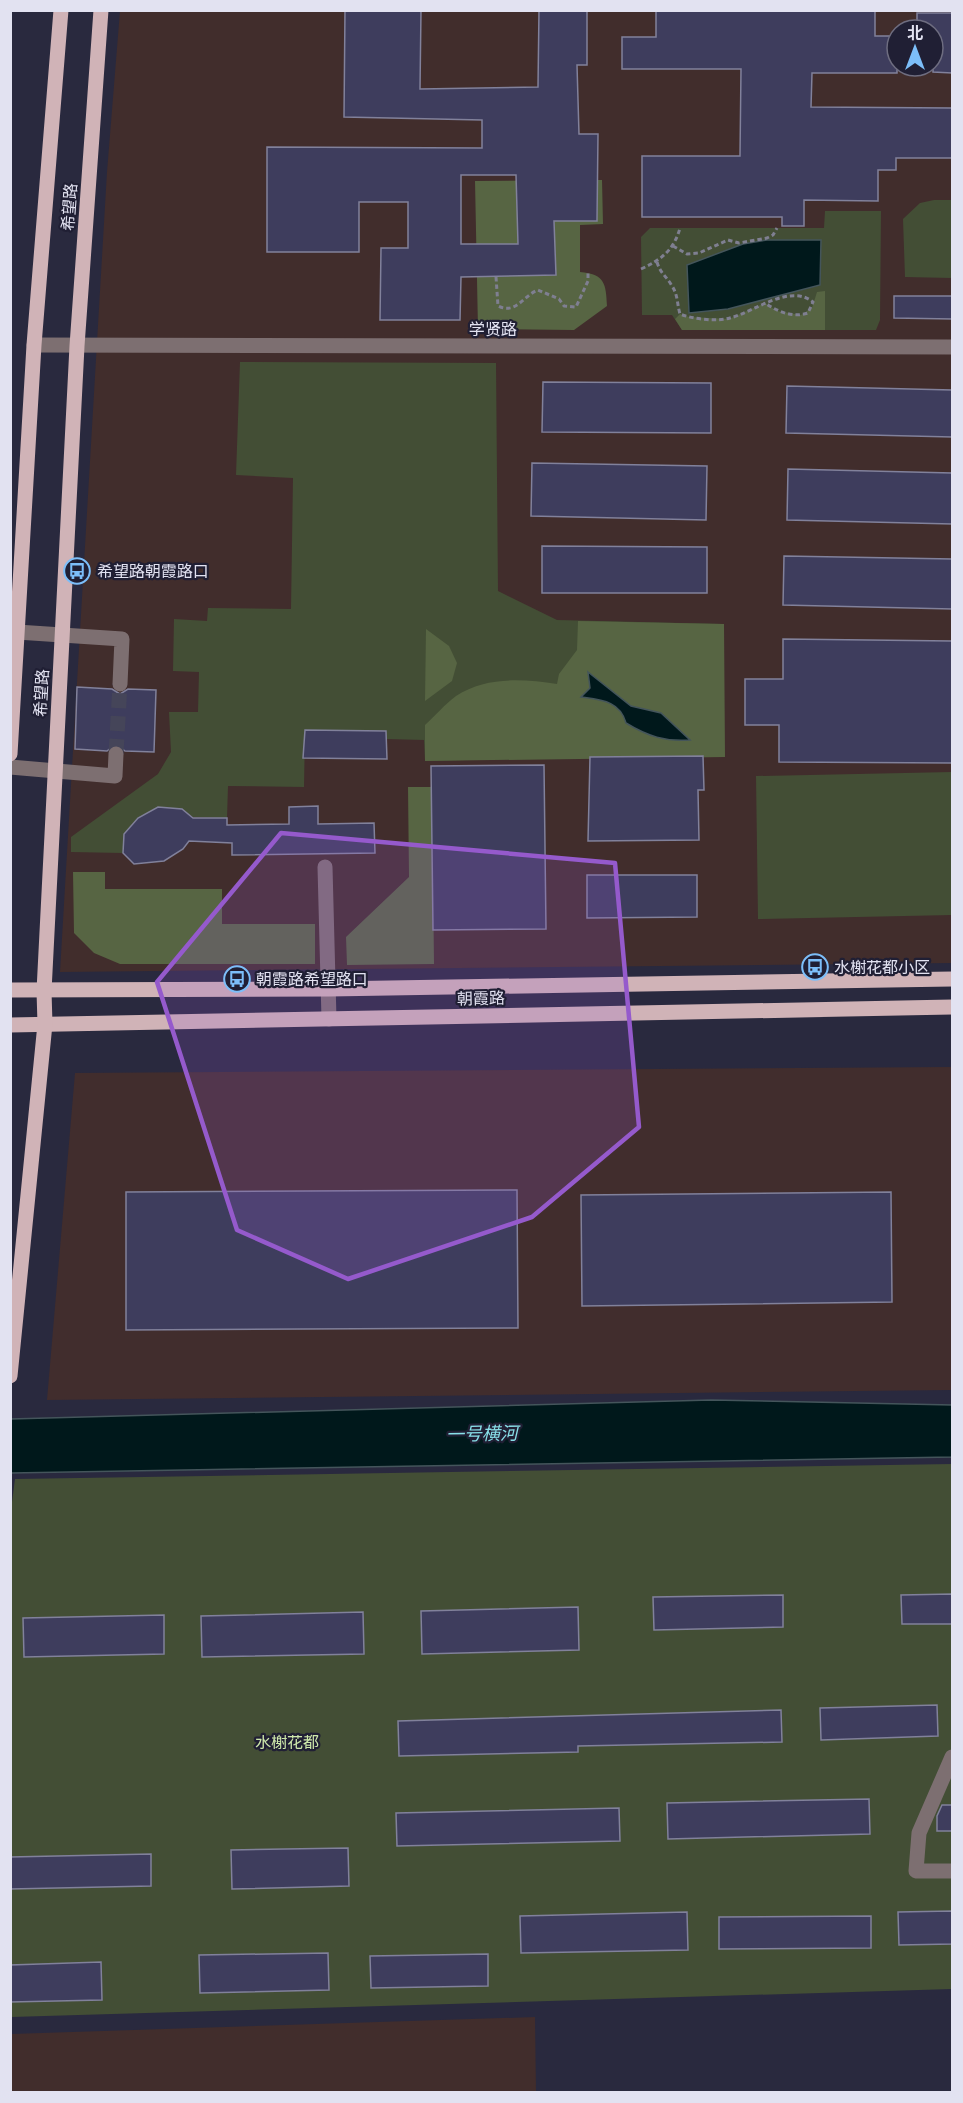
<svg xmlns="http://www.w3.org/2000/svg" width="963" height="2103" viewBox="0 0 963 2103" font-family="'Nunito Sans','Noto Sans SC',sans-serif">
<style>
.commercial{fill:#412d2d}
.industrial{fill:#412d2c;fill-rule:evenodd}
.green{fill:#434e35}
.forest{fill:#576543;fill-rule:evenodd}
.water{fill:#00181b;stroke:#44555b;stroke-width:1.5}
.building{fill:#3e3d5d;stroke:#81819b;stroke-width:1.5;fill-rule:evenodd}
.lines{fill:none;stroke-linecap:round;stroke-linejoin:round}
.minor-tunnel{stroke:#454559;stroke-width:15;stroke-dasharray:15 8;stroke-linecap:butt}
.path{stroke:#7f7f91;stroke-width:3;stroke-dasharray:4.5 3;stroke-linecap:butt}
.minor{stroke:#7d6f71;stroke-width:15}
.major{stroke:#d0b3b7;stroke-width:15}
.marked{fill:#955acc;fill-opacity:0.2;stroke:#955acc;stroke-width:4.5;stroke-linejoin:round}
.labels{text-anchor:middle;stroke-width:4.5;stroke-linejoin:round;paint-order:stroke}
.street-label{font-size:16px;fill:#e2e2f1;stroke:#201f34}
.poi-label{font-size:16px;fill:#e2e2f1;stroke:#201f34;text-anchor:start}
.park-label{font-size:16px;fill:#cee8ab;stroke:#201f34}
.water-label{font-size:18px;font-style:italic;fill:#88dfe8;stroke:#201f34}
</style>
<rect width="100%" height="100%" fill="#29293e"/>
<polygon class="commercial" points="952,1067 952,1390 47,1400 75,1073"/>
<g class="industrial">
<path d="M120 11H952V963L60 972 107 172ZM897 30H933V66H897Z"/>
<polygon points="535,2017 536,2092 11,2092 11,2034"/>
</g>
<g class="green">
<polygon points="934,200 952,200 952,278 905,277 903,219 920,203"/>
<polygon points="825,211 881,211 880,320 876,330 682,330 672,315 642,315 641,237 650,228 824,228"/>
<polygon points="240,362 496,363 498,591 557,620 724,624 590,757 425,761 424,740 386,739 305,731 304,787 228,786 227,818 193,817 182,809 158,807 138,818 124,834 123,853 71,852 71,837 158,774 171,752 169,712 198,712 199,672 173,671 174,619 207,621 208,608 291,609 293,478 236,475"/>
<polygon points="952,772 952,915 758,919 756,776"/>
<polygon points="952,1464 952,1989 11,2017 10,1517 15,1479"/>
</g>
<g class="forest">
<path d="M602 180 603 224 580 225V272C605 274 606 284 607 306L574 330 478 329 475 181Z"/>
<polygon points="825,291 825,330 682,330 675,319 680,314 689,317 729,319 765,303 777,311 801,315 812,308 817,292"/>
<path d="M578 621 724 624 725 757 425 761V725C435 716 445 704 456 696 486 676 523 679 557 684L559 674 577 650ZM589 673 631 706 679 731 690 740 623 713 608 700 582 697 590 688Z"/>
<polygon points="426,629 449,646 457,663 452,681 425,701"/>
<polygon points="408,787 432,787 434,964 347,965 346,937 409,877"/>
<polygon points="73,872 105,872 105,889 222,889 222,924 315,924 315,964 120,964 94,953 74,933"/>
</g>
<g class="water">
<polygon points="767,240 821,240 820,285 728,309 689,313 687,265 743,244"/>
<path d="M588 672 631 706 661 713 690 740C666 742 647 736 626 723 620 701 602 700 581 697L590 688Z"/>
<polygon points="711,1400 952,1405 952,1457 11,1473 11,1419"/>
</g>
<g class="building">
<path d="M345 10H421L420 89 538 87 539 10H587V65H577L579 134H598L597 221H554L556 275 461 277 460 320H380L381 248H408V202H359V252H267V147L482 148V120L344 117ZM461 175H516L518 244H461Z"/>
<polygon points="656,10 875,10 875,36 897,36 897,73 812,73 811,107 952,108 952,158 896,158 896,170 878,170 878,201 804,200 804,226 782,226 782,217 642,217 642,156 740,156 741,69 622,69 622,37 656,37"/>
<polygon points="917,13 952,13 952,73 933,72 933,30 917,30"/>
<polygon points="894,296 952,296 952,319 894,318"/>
<polygon points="543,382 711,383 711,433 542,432"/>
<polygon points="787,386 952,390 952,437 786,433"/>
<polygon points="532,463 707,466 706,520 531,516"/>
<polygon points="788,469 952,473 952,524 787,520"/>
<polygon points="542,546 707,547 707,593 542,593"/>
<polygon points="784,556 952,559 952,609 783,605"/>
<polygon points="783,639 952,641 952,763 779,762 779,725 745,725 745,679 783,679"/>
<polygon points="77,687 112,689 120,694 128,689 156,690 154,752 125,751 116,744 107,751 75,749"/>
<polygon points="305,730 386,731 387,759 303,758"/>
<polygon points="703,756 704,790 698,790 699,840 588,841 590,757"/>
<polygon points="544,765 546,929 433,930 431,766"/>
<polygon points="318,806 318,824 374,823 375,853 232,855 232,843 189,841 183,849 164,861 134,864 123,853 124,834 138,818 158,807 182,809 193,818 227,818 227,825 289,824 289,807"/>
<polygon points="587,875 697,875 697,917 587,918"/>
<polygon points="517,1190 518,1328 126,1330 126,1192"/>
<polygon points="891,1192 892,1302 582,1306 581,1195"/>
<polygon points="952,1594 952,1624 902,1624 901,1595"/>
<polygon points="783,1595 783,1627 654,1630 653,1597"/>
<polygon points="578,1607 579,1650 422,1654 421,1611"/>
<polygon points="363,1612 364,1654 202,1657 201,1616"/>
<polygon points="164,1615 164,1654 24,1657 23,1618"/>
<polygon points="937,1705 938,1736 821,1740 820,1708"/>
<polygon points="781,1710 782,1742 578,1746 578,1752 399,1756 398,1721"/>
<polygon points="869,1799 870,1834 668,1839 667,1803"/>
<polygon points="942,1805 952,1805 952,1831 937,1831 937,1816"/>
<polygon points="619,1808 620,1841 397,1846 396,1813"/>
<polygon points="348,1848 349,1886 232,1889 231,1850"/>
<polygon points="151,1854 151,1886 10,1889 10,1857"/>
<polygon points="952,1911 952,1944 899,1945 898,1912"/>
<polygon points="687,1912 688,1950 521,1953 520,1916"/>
<polygon points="871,1916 871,1948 719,1949 719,1917"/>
<polygon points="328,1953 329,1990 200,1993 199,1955"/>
<polygon points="488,1954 488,1986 371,1988 370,1956"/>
<polygon points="101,1962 102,2000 10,2002 10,1965"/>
</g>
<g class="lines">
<polyline class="minor-tunnel" points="116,754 120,684"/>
<g class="path">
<polyline points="673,246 687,254 699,253 728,240 739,243 767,238 773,235 777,228"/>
<path d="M657 262C660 273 667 277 672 286 678 295 677 304 680 314 692 319 717 322 730 318 754 312 790 283 813 302L808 313C793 318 778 312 765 303"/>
<path d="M641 269C661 260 674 250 680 228"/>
<path d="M496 277 498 306C516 315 524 295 538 290L559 299 564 306 576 307 588 281V272"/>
</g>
<g class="minor">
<polyline points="34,345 952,347"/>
<polyline points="17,632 122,639 120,684"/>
<polyline points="10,767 115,776 116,754"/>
<polyline points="325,867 329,1019"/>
<polyline points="952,1757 919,1833 916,1871 952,1871"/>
</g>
<g class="major">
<polyline points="10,754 34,345 61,10"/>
<polyline points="10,990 329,989 952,979"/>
<polyline points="10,1025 952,1007"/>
<polyline points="10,1376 45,1024 44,991 77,346 101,10"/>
</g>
</g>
<path class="marked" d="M281 833 615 863 639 1127 532 1217 348 1279 237 1230 157 982Z"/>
<defs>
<g id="bus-ring" transform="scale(1.35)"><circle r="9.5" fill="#201f34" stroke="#7cbef9" stroke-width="1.5"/><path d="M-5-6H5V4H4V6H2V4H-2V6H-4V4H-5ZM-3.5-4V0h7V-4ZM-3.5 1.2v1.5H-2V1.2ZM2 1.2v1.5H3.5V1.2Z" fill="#7cbef9"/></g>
</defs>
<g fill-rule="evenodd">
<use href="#bus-ring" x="77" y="571"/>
<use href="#bus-ring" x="815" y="967"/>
<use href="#bus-ring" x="237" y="979"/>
</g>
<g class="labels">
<g class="street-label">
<text transform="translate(69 207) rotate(-86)" y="6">希望路</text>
<text x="493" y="335">学贤路</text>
<text transform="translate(41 693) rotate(-87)" y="6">希望路</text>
<text transform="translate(481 998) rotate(-1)" y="6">朝霞路</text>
</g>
<g class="poi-label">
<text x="97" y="577">希望路朝霞路口</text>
<text x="834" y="973">水榭花都小区</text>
<text x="256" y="985">朝霞路希望路口</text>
</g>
<g class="park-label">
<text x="287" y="1748">水榭花都</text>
</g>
<g class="water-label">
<text transform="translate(482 1434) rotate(-1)" y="6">一号横河</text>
</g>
</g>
<rect width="963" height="2103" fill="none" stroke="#e2e2f1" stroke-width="24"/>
<g transform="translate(915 48)"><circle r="28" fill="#201f34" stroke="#6e6d80" stroke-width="1.5"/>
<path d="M0-4.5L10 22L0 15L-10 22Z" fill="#7cbef9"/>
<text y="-9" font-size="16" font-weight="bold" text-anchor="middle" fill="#e2e2f1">北</text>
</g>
</svg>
